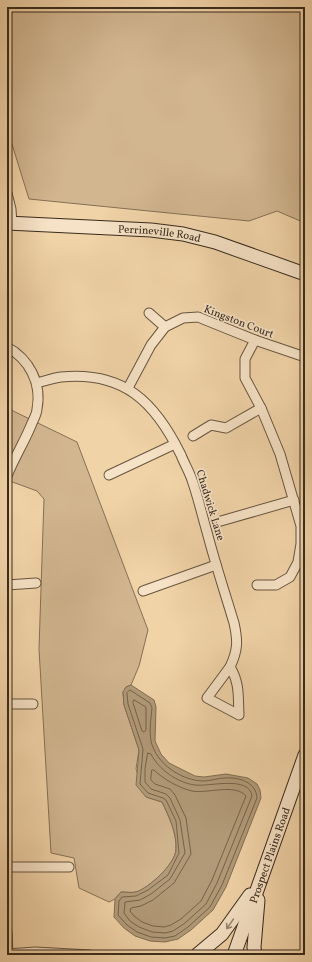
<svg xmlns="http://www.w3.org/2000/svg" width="312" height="962" viewBox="0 0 312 962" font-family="Vollkorn,serif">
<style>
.green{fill:#d2b690;stroke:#857056}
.water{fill:#b29a78;stroke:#816e53}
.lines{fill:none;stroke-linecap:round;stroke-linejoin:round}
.shore{stroke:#75624a;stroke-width:1}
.street-casing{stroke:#66553f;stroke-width:11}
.secondary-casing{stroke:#382b1c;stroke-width:15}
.street{stroke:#f6e2c6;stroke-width:9}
.secondary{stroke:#f6e2c6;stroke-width:13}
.oneway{stroke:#978671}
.labels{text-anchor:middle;stroke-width:3.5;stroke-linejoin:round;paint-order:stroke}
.street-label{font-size:11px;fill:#382b1c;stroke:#f6e2c6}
</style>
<rect width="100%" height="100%" fill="#f1d3a8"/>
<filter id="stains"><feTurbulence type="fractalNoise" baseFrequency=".005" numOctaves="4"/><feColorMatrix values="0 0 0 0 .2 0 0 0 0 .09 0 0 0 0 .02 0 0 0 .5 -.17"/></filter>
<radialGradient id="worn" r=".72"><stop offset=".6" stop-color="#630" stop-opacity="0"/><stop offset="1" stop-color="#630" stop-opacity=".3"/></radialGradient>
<g class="green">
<polygon points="7,7 305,7 305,223 277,211 249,221 29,199 7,128"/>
<path d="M7 408 77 442 148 630 139 666 131 685 126 687 123 692 124 705 139 750 136 769 146 797 162 802C169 817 177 833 176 850 175 864 149 888 136 892 132 893 125 892 121 892L115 899 109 902 79 888 74 858 51 853 39 649 44 499 37 491 7 480Z"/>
</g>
<path class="water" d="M131 685 154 700 156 707 155 741 161 754 169 763 195 776 204 777 226 774 248 778 257 784 260 790 261 798 226 887 213 910 191 930 178 939 165 942 150 941 135 936 124 928 114 917 115 899 121 892C125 892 132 893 136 892 149 888 175 864 176 850 177 833 169 816 162 802L146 797 136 785 139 750 124 705 123 692 126 687Z"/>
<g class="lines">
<g class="shore">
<path d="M130 690 150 703 152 708C151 718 149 731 151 741 156 764 182 781 204 781 211 781 218 778 225 778 239 777 256 782 257 798L222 885 210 907 188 927 175 936 165 938 151 937 137 932 127 925 118 915 119 901 122 897 136 896 148 890 168 875 179 853 176 821 166 800 163 798 148 793 140 784 143 749 128 704 127 693Z"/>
<polygon points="134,700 146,707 146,730 144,732 142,731 133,703"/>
<path d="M148 753 151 754C158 769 178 783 195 785 209 787 249 775 252 796L217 883 206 904 185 923 173 931 165 933 152 932 139 927 130 921 124 913 125 902 140 900 151 894 170 879 185 853 180 820 170 798 166 794 151 789 145 782V769Z"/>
<path d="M152 770H154C163 779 179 788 192 791 207 794 235 783 246 796L212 880 201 901 181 919 171 925 164 927 153 926 142 922 134 916 130 911 131 908 141 906 153 900 174 883 191 854 186 818 175 795 170 789 155 784 151 780Z"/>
</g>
<g class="street-casing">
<g id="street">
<polyline points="7,193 11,209 12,224"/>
<polyline points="149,313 165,327"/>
<polyline points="255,340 245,359 245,378 261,408 280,454 301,526 301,544 298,562 290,577 276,585 257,585"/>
<path d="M7 347C29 359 42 383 37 409 37 413 34 419 32 423 25 441 14 458 7 476"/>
<path d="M37 383C45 381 53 378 61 377 124 371 155 402 181 455 184 463 189 471 192 480 198 497 202 515 207 532 215 563 225 593 234 623 238 641 238 650 230 667"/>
<polyline points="128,388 151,345 165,327 183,318 198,317 255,340 305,357"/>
<polyline points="193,436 211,425 226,428 261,408"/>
<polyline points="109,475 175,444"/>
<polyline points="221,521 294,500"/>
<polyline points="7,585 36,583"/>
<polyline points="143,591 216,565"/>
<path d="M230 667C240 683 238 697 239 715L207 698Z"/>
<polyline points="7,704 33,704"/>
<polyline points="7,867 69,867"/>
<polyline points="7,932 8,955"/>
<polyline points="7,954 35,952 90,955"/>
</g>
</g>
<g class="secondary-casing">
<g id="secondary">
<path id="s1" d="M7 223 151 230 183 234 215 242 305 274"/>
<polyline points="197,955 222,934 250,895"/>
<path id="s2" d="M234 955 305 755"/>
<polyline points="255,955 254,947 258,900"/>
</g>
</g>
<use href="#street" class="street"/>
<use href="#secondary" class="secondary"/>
</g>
<defs><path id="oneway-shaft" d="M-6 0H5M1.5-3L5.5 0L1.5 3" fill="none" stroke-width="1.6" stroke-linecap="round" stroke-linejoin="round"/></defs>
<use class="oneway" href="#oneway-shaft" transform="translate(230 924) rotate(125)"/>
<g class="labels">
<g class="street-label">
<text dy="4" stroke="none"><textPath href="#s1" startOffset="153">Perrineville Road</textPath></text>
<text transform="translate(239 321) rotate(21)" y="4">Kingston Court</text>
<text transform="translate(211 505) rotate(73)" y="4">Chadwick Lane</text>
<text dy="4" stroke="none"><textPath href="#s2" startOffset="106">Prospect Plains Road</textPath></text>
</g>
</g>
<rect width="312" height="962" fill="none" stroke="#f1d3a8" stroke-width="24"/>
<rect x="8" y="8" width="296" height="946" fill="none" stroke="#382b1c" stroke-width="2"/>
<rect x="12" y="12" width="288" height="938" fill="none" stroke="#382b1c"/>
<rect width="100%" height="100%" filter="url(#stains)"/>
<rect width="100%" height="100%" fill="url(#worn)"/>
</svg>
